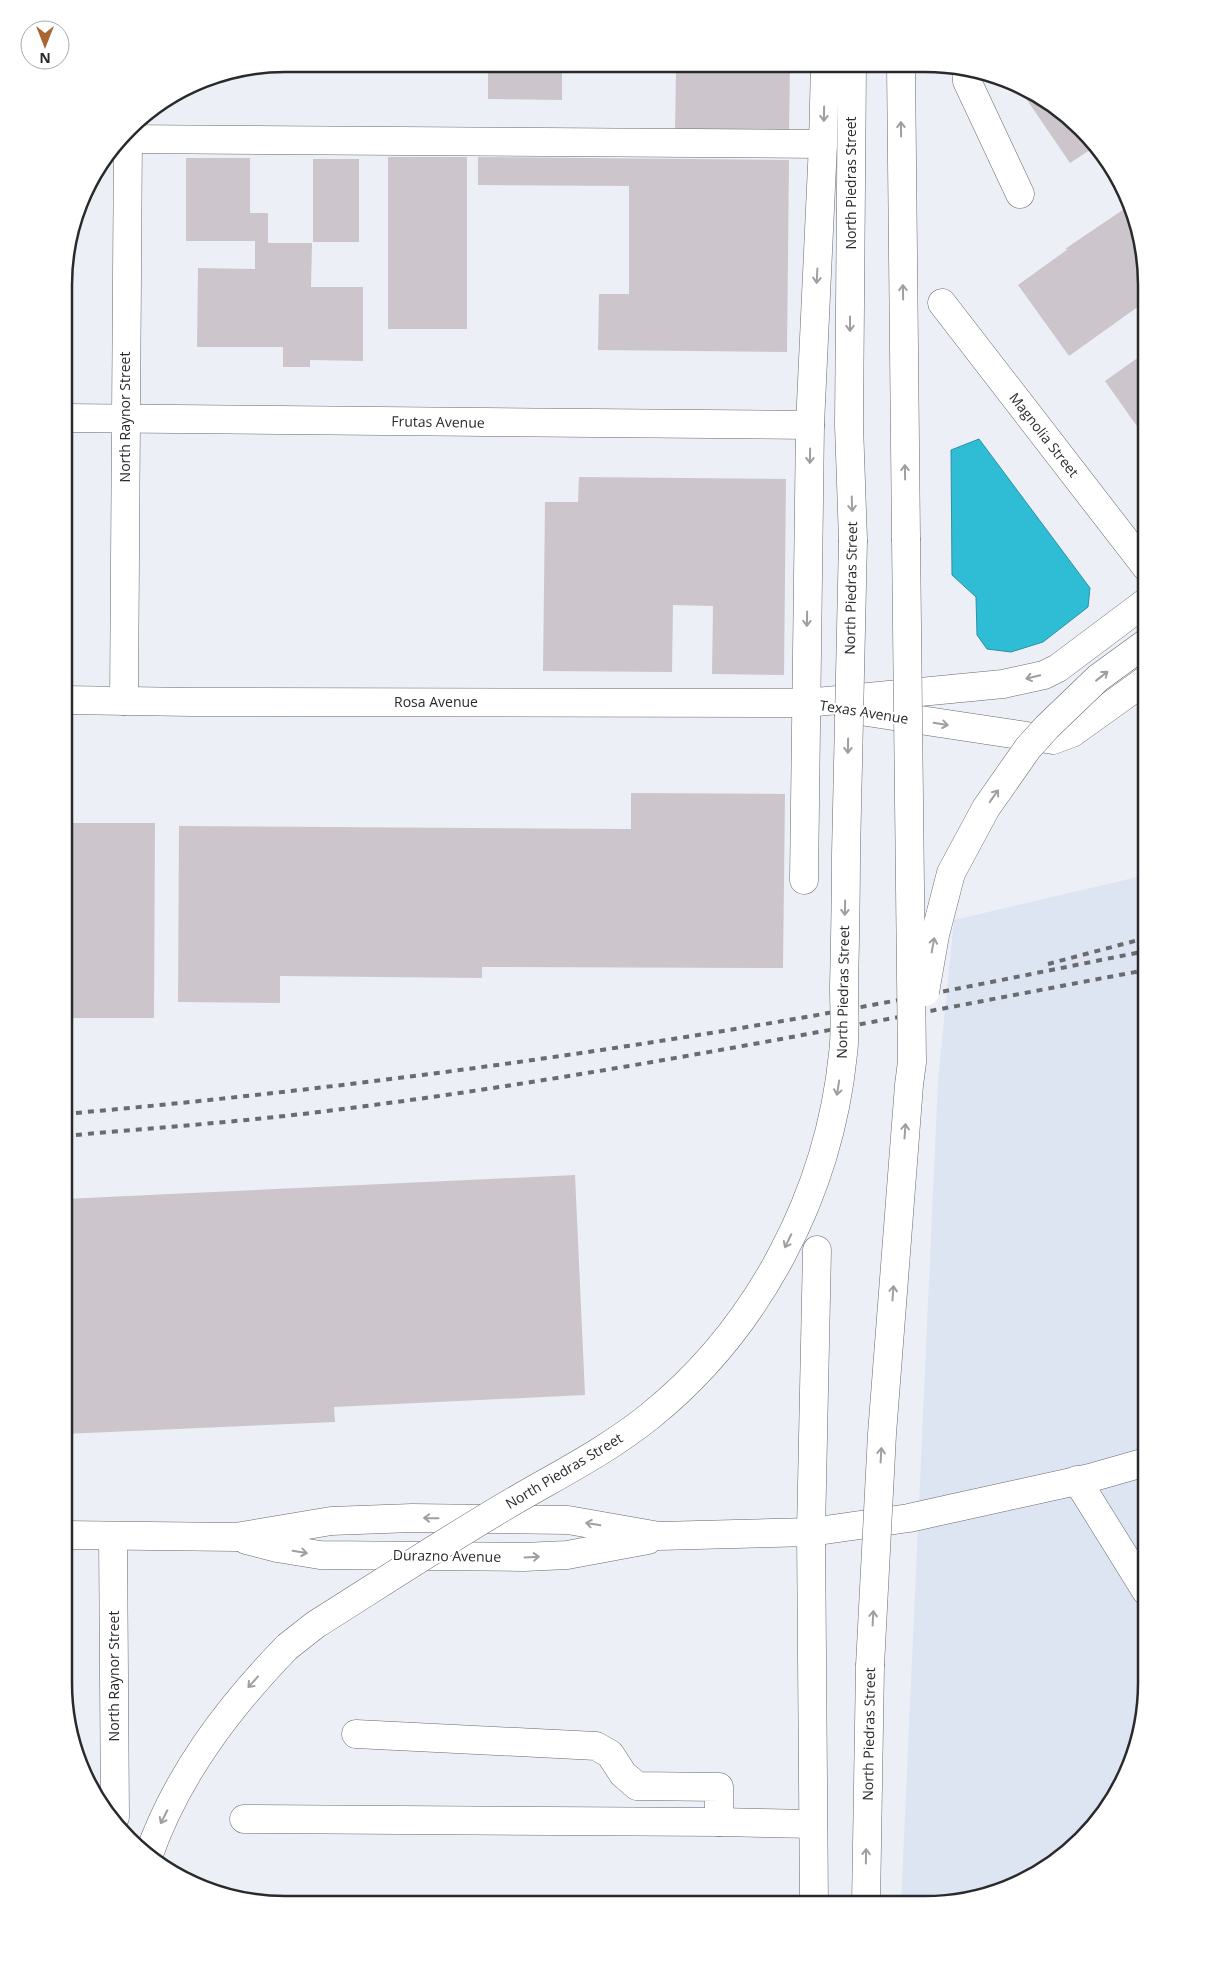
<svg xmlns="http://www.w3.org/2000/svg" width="1210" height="1969" viewBox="0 0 1210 1969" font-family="'Open Sans',sans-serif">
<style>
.built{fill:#dde4f2}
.water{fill:#2fbdd6;stroke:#2d91a3}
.building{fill:#ccc6cc}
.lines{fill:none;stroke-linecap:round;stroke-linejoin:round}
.minor-casing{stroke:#66696f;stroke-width:29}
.major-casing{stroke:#66696f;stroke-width:29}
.minor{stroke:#fff;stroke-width:28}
.major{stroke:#fff;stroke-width:28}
.rail{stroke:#6a6b6f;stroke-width:4;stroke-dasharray:6 6;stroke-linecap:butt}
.major-bridge-casing{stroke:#66696f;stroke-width:29;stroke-linecap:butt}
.major-bridge{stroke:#fff;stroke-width:28}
.oneway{stroke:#9f9fa0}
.labels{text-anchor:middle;stroke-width:4;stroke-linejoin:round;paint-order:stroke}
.street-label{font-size:14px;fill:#292a2c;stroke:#fff}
.rim{fill:none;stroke:#292a2c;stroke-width:2.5}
</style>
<rect width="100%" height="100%" fill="#eceff6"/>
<polygon class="built" points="1146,875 1146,1698 1134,1755 1101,1818 1060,1859 1009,1888 925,1905 901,1905 938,1081 954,920"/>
<polygon class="water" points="979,439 1090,588 1088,607 1043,642 1011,652 987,649 977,635 976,597 952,575 951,450"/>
<g class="building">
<polygon points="488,64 562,65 562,100 488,99"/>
<polygon points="697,65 790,65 789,132 675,131 676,68 697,68"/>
<polygon points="1031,93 1060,110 1096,146 1070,163 1025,97"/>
<rect x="388" y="157" width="79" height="172"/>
<polygon points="478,157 789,160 787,352 598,350 599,294 629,294 629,186 478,185"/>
<polygon points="186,158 250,158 250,213 268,213 268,243 312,243 311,287 363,287 363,361 310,360 310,367 283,367 283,347 197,347 198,268 255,269 255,241 186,241"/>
<rect x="313" y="159" width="46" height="83"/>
<polygon points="1130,205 1146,286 1146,301 1069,356 1018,285 1068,249 1065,249"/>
<polygon points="1146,352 1146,439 1105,381"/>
<polygon points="579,477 786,479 784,675 712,674 713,606 673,605 672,672 543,671 545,502 578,502"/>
<polygon points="631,793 785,794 783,968 482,967 482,978 280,976 280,1003 178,1002 179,826 631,829"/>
<polygon points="65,823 155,823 154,1018 65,1018"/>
<polygon points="575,1175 585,1395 334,1407 335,1422 64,1434 64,1199"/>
</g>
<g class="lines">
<g class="minor-casing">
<g id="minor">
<polyline points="966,69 967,81 1020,194"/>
<polyline points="124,139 823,144"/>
<polyline points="942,303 1146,567"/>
<polyline points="65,418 810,425"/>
<polyline points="65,700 192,702 806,703 1003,684 1044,675 1058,668 1146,602"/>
<polyline points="124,701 128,134"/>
<polyline points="847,709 1053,740 1072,733 1146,680"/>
<polyline points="804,880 810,425 823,144 825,65"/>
<polyline points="1077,1480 1146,1591"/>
<polyline points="64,1535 236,1537 331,1521 412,1518 568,1520 659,1536 811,1532 909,1518 954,1508 1090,1478 1146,1462"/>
<polyline points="246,1540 277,1548 320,1555 524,1557 567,1555 648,1540"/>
<polyline points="356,1734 596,1746 610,1754 623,1774 637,1786 719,1787 719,1822"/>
<polyline points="109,1817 115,1817 113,1536"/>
<polyline points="244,1819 719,1822 813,1824"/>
<polyline points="814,1905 811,1532 817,1250"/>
</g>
</g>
<g class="major-casing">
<g id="major">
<polyline points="852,65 849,425 853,540"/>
<polyline points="901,66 906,538"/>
<path d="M148 1857C176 1776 228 1708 287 1647"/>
<polyline points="866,1905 870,1666"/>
</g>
</g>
<use href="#minor" class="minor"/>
<use href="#major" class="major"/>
<g class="rail">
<polyline points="1048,964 1146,938"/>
<path d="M64 1114C291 1094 517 1065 741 1028 876 1006 1011 978 1146 951"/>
<path d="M64 1136C152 1128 240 1122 327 1111 602 1077 874 1021 1146 970"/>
</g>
<g class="major-bridge-casing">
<g id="major-bridge">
<polyline points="925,992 935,935 951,873 986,808 1028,748 1047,727 1098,678 1146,643"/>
<path d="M287 1647 315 1625C383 1582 450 1538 519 1498 564 1472 609 1449 650 1416 759 1328 829 1193 843 1054 846 1032 844 1009 844 987 845 943 846 898 846 854 848 749 850 644 853 540"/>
<polyline points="870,1666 882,1434 909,1085 912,1062 906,538"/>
</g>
</g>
<use href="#major-bridge" class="major-bridge"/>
</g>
<defs><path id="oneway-shaft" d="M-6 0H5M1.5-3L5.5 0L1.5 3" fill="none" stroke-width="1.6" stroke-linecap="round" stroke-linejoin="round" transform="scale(1.25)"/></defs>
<g class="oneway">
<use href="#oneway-shaft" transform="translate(824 114) rotate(91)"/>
<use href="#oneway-shaft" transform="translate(901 129) rotate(-91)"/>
<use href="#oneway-shaft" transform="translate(817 276) rotate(93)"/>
<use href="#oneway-shaft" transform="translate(903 292) rotate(-91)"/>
<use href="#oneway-shaft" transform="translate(850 324) rotate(90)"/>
<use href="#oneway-shaft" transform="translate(810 456) rotate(91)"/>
<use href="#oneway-shaft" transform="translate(905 472) rotate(-91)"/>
<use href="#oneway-shaft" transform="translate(852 504) rotate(88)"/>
<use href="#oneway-shaft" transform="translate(807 619) rotate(91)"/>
<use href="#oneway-shaft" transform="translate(1102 676) rotate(-38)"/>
<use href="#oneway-shaft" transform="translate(1033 677) rotate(167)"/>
<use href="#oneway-shaft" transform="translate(941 724) rotate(9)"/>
<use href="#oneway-shaft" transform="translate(848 746) rotate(91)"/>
<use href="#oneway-shaft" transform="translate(994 796) rotate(-55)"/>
<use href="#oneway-shaft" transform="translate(845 908) rotate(91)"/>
<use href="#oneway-shaft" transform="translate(933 945) rotate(-80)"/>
<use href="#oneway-shaft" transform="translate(838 1088) rotate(99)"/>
<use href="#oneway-shaft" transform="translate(905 1131) rotate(-86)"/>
<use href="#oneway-shaft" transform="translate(788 1241) rotate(116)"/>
<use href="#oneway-shaft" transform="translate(893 1293) rotate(-86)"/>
<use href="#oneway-shaft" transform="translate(881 1455) rotate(-87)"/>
<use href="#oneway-shaft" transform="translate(431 1518) rotate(-179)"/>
<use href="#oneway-shaft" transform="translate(593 1524) rotate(-170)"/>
<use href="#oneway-shaft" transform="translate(300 1552) rotate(9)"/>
<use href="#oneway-shaft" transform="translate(532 1557) rotate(-3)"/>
<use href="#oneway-shaft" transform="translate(873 1618) rotate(-87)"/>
<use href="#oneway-shaft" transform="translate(253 1682) rotate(132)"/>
<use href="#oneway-shaft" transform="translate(164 1817) rotate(117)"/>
<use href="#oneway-shaft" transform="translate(866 1856) rotate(-89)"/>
</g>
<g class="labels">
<g class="street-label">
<text transform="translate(851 183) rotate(-90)" y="5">North Piedras Street</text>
<text transform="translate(125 417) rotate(-90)" y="5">North Raynor Street</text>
<text transform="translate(438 422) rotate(1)" y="5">Frutas Avenue</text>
<text transform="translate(1044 435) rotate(52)" y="5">Magnolia Street</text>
<text transform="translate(851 588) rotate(-89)" y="5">North Piedras Street</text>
<text x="436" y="707">Rosa Avenue</text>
<text transform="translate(864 712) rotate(9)" y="5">Texas Avenue</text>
<text transform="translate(843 992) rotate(-89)" y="5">North Piedras Street</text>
<text transform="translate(564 1471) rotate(-31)" y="5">North Piedras Street</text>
<text transform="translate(447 1556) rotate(1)" y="5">Durazno Avenue</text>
<text transform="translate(114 1676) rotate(-90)" y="5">North Raynor Street</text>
<text transform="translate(869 1734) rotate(-89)" y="5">North Piedras Street</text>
</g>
</g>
<path d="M0 0H1210V1969H0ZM285 72H925A213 213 0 0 1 1138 285V1683A213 213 0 0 1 925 1896H285A213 213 0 0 1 72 1683V285A213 213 0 0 1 285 72Z" fill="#fff" fill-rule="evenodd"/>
<path class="rim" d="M285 72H925A213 213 0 0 1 1138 285V1683A213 213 0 0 1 925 1896H285A213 213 0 0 1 72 1683V285A213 213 0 0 1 285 72Z"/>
<g transform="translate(45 45) rotate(180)"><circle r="24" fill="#ffffff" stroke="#a9aaab"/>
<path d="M0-4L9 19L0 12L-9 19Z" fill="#a86632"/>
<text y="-8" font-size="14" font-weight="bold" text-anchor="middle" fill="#292a2c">N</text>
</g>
</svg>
